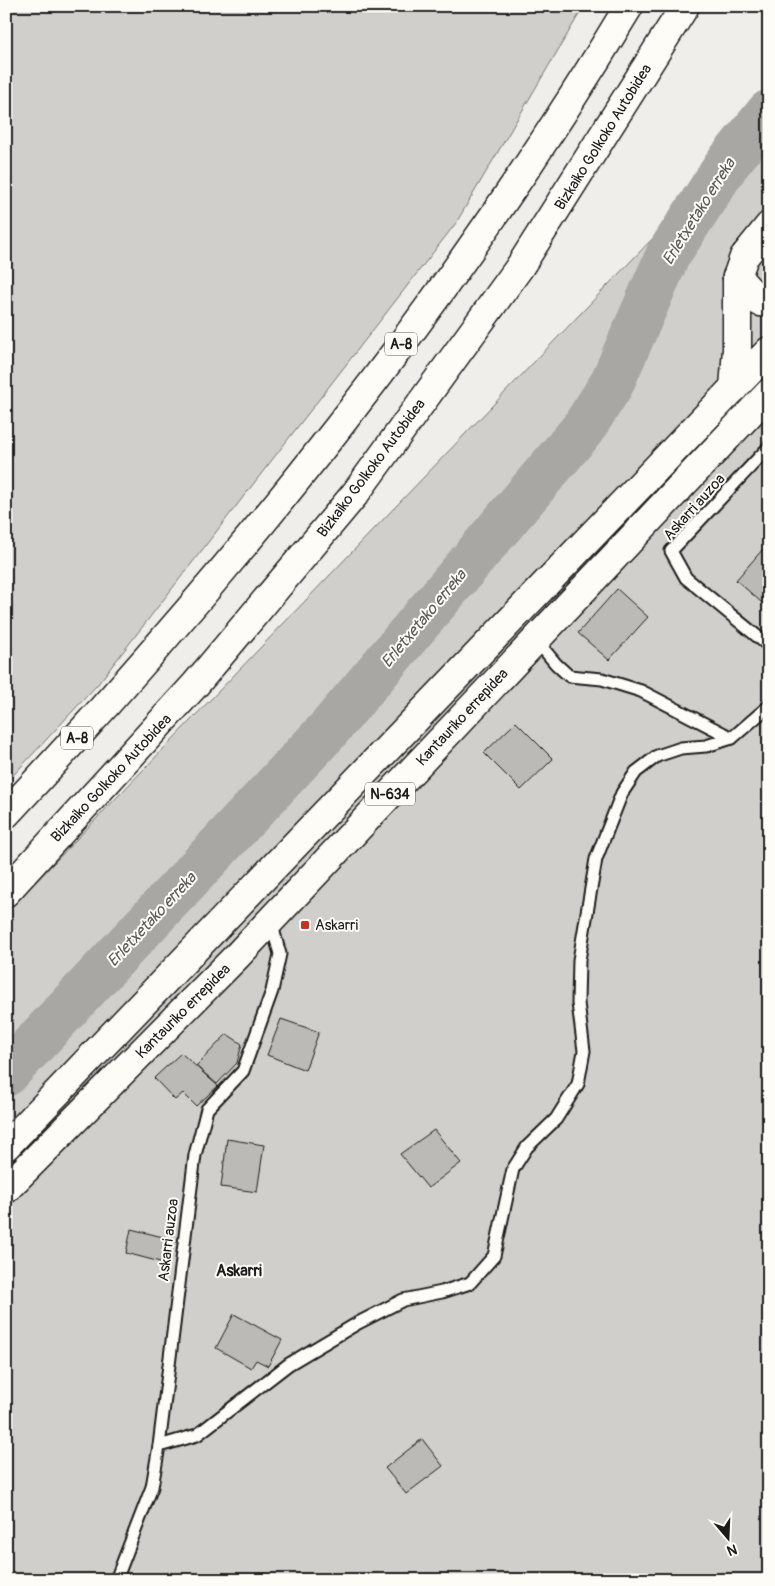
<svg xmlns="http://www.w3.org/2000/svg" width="775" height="1586" viewBox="0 0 775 1586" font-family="Pangolin,sans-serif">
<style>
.green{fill:#d0cfcc;stroke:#767674}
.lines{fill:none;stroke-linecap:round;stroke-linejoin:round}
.river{stroke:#a8a7a3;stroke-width:45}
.building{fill:#bbbab6;stroke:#1c1c1c}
.service-casing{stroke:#1c1c1c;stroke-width:15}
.tertiary-casing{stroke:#1c1c1c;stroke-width:31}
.trunk-casing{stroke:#1c1c1c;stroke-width:31}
.motorway-casing{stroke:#1c1c1c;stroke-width:31}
.service{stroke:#fdfcf7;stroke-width:11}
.tertiary{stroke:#fdfcf7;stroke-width:28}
.trunk{stroke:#fdfcf7;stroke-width:28}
.motorway{stroke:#fdfcf7;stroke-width:28}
.poi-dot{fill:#c8321e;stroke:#fdfcf7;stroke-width:2}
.labels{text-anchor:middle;stroke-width:4;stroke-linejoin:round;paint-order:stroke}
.shield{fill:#fdfcf7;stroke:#605f5e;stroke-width:1}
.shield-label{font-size:14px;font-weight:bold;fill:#1c1c1c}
.street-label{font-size:15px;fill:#1c1c1c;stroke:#fdfcf7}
.poi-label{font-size:15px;fill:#1c1c1c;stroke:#fdfcf7;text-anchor:start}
.water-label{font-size:16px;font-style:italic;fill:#5b5b59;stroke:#fdfcf7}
.neighbourhood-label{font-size:16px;font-weight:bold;fill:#1c1c1c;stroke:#fdfcf7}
</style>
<rect width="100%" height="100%" fill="#f0eeea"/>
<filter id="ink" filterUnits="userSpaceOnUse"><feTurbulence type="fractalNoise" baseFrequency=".02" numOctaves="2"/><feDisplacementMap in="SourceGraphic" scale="10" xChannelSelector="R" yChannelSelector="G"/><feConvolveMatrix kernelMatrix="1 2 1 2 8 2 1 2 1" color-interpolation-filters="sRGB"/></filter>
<g filter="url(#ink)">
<g class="green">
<polygon points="6,6 584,6 456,223 98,684 6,783"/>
<polygon points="769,117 769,1580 6,1580 6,913"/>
</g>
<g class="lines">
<polyline class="river" points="6,1074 328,730 582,430 611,385 668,255 727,164 769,112"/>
</g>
<g class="building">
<polygon points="763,549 769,554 769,609 736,580"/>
<polygon points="617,589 648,617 609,660 578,633"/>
<polygon points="516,722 553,759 521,790 484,753"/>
<polygon points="281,1019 319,1032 305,1070 267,1055"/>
<polygon points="227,1034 242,1044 237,1063 217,1084 196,1066"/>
<polygon points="181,1053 218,1086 196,1106 183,1093 175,1100 154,1078"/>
<polygon points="434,1130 461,1163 428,1188 400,1154"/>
<polygon points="227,1139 264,1145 257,1192 221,1187"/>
<polygon points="131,1229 167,1238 164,1263 126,1253"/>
<polygon points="234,1314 282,1340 268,1366 256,1360 251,1368 216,1348"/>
<polygon points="422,1439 443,1466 406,1494 385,1468"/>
</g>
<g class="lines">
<g class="service-casing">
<g id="service">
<polyline points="769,447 671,551 686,578 769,646"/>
<polyline points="536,640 556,664 569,676 602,679 641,691 732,738"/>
<polyline points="159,1446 197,1435 289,1364 358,1323 403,1300 442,1292 470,1283 494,1256 513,1169 527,1147 556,1119 578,1084 584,1051 578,1003 579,960 596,859 622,793 636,772 657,756 681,748 706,746 732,738 769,706"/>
<polyline points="116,1580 152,1487 159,1446 195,1155 207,1109 243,1071 272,991 280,954 271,922"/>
</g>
</g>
<g class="tertiary-casing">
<polyline id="tertiary" points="737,277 744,257 769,226"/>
</g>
<g class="trunk-casing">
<g id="trunk">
<polyline points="737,277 760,302 769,303"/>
<polyline points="734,388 737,349 737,277"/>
<polyline points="6,1146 769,351"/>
<polyline points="6,1189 237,956 769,393"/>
</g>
</g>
<g class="motorway-casing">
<g id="motorway">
<path d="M6 814C239 565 453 299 629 6"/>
<polyline points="6,892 195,685 355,494 519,268 685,6"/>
</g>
</g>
<use href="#service" class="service"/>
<use href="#tertiary" class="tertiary"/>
<use href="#trunk" class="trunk"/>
<use href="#motorway" class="motorway"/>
</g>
</g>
<rect class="poi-dot" x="300" y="920" width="10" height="10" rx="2.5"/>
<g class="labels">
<g class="shield">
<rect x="385" y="332.5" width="32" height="23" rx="4"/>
<rect x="61" y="726.5" width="32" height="23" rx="4"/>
<rect x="365" y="782.5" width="50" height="23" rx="4"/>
</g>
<g class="shield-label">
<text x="401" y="349">A-8</text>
<text x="77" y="743">A-8</text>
<text x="390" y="799">N-634</text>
</g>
<g class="street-label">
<text transform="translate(603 137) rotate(-58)" y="5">Bizkaiko Golkoko Autobidea</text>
<text transform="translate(371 468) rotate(-53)" y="5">Bizkaiko Golkoko Autobidea</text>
<text transform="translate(694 507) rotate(-48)" y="5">Askarri auzoa</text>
<text transform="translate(462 717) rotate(-47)" y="5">Kantauriko errepidea</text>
<text transform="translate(111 778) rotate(-47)" y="5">Bizkaiko Golkoko Autobidea</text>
<text transform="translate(183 1011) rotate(-45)" y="5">Kantauriko errepidea</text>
<text transform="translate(168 1240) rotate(-83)" y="5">Askarri auzoa</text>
</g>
<g class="poi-label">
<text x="315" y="930">Askarri</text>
</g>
<g class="water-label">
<text transform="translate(698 211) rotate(-58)" y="6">Erletxetako erreka</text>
<text transform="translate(423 618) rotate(-50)" y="6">Erletxetako erreka</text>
<text transform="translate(151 919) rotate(-47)" y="6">Erletxetako erreka</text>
</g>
<g class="neighbourhood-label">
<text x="239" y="1276">Askarri</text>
</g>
</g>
<rect width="775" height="1586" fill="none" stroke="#fdfcf7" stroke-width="25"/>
<rect x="12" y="12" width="750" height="1561" fill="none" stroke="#1c1c1c" stroke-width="2" filter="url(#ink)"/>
<g transform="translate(728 1538) rotate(161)" stroke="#fdfcf7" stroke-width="4" paint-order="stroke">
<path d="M0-4L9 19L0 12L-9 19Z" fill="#1c1c1c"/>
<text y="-8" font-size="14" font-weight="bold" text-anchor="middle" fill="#1c1c1c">N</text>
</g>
</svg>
